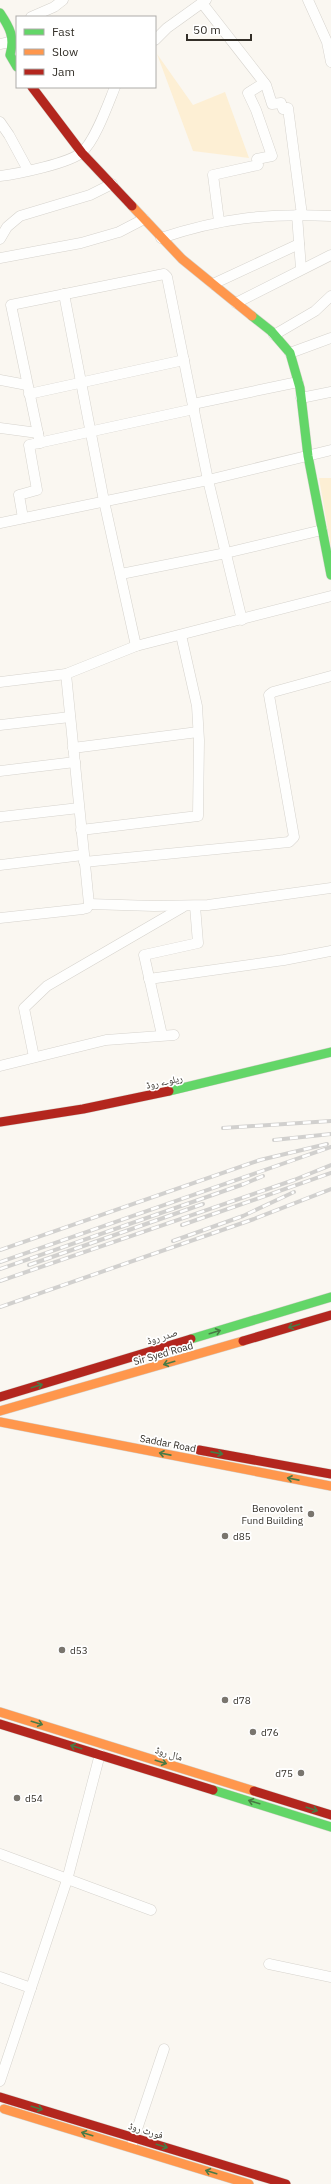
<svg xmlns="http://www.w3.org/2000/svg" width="331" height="2184" viewBox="0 0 331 2184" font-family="'IBM Plex Sans','Noto Naskh Arabic',sans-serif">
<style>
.green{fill:#fdefd4}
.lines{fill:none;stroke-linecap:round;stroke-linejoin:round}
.street-casing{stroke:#d6d3cd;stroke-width:11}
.fast-casing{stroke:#d6d3cd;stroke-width:10}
.slow-casing{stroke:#d6d3cd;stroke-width:10}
.jam-casing{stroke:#d6d3cd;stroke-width:10}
.street{stroke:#fefefd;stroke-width:10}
.fast{stroke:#63d668;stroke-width:9}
.slow{stroke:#ff974d;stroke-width:9}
.jam{stroke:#b3261e;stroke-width:9}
.rail-casing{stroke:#d1d0ce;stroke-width:4}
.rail{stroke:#fff;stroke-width:2.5;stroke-dasharray:8;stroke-linecap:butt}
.oneway{stroke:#497a45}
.poi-dot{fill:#79756e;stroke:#fff;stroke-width:1.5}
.labels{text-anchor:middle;stroke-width:3.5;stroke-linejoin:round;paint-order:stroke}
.street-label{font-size:10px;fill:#332f28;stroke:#fff}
.poi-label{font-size:10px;fill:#332f28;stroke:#fff;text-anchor:start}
</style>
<rect width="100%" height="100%" fill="#faf7f1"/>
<g class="green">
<polygon points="157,54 193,105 225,92 249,158 193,151"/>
<polygon points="319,478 331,478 331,548"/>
</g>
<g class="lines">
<g class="street-casing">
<g id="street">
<polyline points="308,0 327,42 331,62"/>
<polyline points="202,3 266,85 272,104 281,103 283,109 288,108 302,215"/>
<polyline points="31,17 54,7 63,0"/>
<polyline points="155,40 167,28 206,0"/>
<polyline points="0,44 14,41"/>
<polyline points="0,122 9,135 28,170"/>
<path d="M0 176C17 174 71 163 82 152 95 141 108 104 115 87"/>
<polyline points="297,215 301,269"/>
<polyline points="219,221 213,175 258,165 257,159 272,156 256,110 248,93 264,83"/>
<path d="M161 238C221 218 268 213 331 216"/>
<polyline points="0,239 7,227 20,216 90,195 112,184"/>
<polyline points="0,258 81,243 119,232 144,219"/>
<polyline points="213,284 299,244"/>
<polyline points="64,294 104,501 136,646"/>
<polyline points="236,303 331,255"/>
<polyline points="274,335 315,311 331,296"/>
<polyline points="290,353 331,338"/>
<polyline points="0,380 27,385"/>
<polyline points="29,394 184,360"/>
<polyline points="301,398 331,392"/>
<polyline points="193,404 298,382"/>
<polyline points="0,428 38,433"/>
<polyline points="40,443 11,305 164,274 167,277 208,480 242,620"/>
<polyline points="23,518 19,495 37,490 29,445 194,409"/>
<polyline points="0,523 208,480 331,450"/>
<polyline points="121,574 226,553 322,530"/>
<polyline points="0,682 66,674 136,646 331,596"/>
<polyline points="0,725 70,717"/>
<polyline points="73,748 198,732"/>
<polyline points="0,771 75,762"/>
<polyline points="0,817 79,808"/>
<polyline points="81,830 198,816 199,740 197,706 181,635"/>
<polyline points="84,862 289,842 294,837 269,695 273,692 331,676"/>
<polyline points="0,865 83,855"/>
<polyline points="89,904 154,906 208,905 331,888"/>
<polyline points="0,918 83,909 87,908 89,904 66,674"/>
<polyline points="149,979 284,960 331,951"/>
<polyline points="162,1035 144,955 198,943 195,906"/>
<polyline points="34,1057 24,1008 47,986 183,907"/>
<polyline points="0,1066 106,1040 174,1035"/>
<polyline points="0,1854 151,1910"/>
<polyline points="269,1964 331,1977"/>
<polyline points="0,1977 31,1988"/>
<polyline points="0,2081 67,1880 100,1754"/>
<polyline points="132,2144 164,2049"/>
</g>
</g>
<g class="fast-casing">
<g id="fast">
<path d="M0 13C10 28 15 37 10 55L17 67"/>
<polyline points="252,316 271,331 290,353 300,388 308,456 331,575"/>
<polyline points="169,1091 331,1052"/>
<polyline points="191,1339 331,1297"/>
<polyline points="213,1790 331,1827"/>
</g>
</g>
<g class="slow-casing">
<g id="slow">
<polyline points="132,206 182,259 252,316"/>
<polyline points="0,1411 243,1341"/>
<polyline points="0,1422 331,1486"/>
<polyline points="0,1712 254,1791"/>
<polyline points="4,2109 249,2184"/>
</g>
</g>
<g class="jam-casing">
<g id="jam">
<polyline points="32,87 82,153 132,206"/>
<polyline points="0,1122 83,1109 169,1091"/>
<polyline points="243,1341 331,1315"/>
<polyline points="0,1397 191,1339"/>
<polyline points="199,1450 331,1474"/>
<polyline points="0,1724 213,1790"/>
<polyline points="254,1791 331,1815"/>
<polyline points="0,2097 286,2184"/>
</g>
</g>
<use href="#street" class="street"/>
<use href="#fast" class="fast"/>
<use href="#slow" class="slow"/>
<use href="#jam" class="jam"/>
<g class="rail-casing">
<g id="rail">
<polyline points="223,1128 331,1121"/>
<polyline points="274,1140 331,1134"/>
<polyline points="182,1225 331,1173"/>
<polyline points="173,1241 243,1216 294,1192"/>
<polyline points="0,1250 260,1160 327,1144"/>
<polyline points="0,1262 331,1147"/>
<polyline points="29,1265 203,1204"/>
<polyline points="0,1269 244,1184 263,1176"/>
<polyline points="0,1281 294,1180 331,1165"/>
<polyline points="0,1307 254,1219 331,1189"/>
</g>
</g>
<use href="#rail" class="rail"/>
</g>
<defs><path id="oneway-shaft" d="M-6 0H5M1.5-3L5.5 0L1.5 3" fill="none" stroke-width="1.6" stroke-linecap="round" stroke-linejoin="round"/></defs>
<g class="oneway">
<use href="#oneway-shaft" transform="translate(294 1326) rotate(163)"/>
<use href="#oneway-shaft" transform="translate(215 1332) rotate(-17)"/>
<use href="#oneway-shaft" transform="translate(169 1363) rotate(163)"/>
<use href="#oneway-shaft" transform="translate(37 1386) rotate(-17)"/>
<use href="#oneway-shaft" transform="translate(217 1453) rotate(11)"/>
<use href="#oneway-shaft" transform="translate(165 1454) rotate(-169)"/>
<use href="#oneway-shaft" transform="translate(293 1479) rotate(-169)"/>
<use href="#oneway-shaft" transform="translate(37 1723) rotate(17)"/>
<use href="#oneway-shaft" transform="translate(76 1747) rotate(-163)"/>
<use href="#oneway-shaft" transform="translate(161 1762) rotate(17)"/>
<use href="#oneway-shaft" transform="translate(254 1802) rotate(-163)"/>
<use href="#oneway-shaft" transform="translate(312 1809) rotate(18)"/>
<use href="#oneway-shaft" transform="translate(37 2108) rotate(17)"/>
<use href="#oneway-shaft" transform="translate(87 2134) rotate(-163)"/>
<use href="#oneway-shaft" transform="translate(162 2146) rotate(17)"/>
<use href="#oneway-shaft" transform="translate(211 2172) rotate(-163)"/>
</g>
<g class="poi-dot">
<circle cx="311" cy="1514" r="4"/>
<circle cx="225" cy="1536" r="4"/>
<circle cx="62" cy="1650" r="4"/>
<circle cx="225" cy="1700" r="4"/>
<circle cx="253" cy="1732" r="4"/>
<circle cx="301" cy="1773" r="4"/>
<circle cx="17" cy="1798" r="4"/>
</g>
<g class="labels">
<g class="street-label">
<text transform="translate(164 1081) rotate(-12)" y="4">ریلوے روڈ</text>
<text transform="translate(162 1336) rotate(-17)" y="4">صدر روڈ</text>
<text transform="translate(163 1353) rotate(-16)" y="4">Sir Syed Road</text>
<text transform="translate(168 1443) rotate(11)" y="4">Saddar Road</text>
<text transform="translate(169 1753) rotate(17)" y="4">مال روڈ</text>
<text transform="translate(146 2130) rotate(17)" y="4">فورٹ روڈ</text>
</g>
<g class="poi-label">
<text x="303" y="1512" text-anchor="end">Benovolent<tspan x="303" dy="12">Fund Building</tspan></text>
<text x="233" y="1540">d85</text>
<text x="70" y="1654">d53</text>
<text x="233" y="1704">d78</text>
<text x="261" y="1736">d76</text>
<text x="293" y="1777" text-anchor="end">d75</text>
<text x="25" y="1802">d54</text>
</g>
</g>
<rect x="16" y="16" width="140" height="72" fill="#ffffff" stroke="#adaca9"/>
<rect x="24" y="29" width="20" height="6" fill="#63d668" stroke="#adaca9"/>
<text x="52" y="36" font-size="12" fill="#332f28">Fast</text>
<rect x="24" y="49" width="20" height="6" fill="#ff974d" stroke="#adaca9"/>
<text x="52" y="56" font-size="12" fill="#332f28">Slow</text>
<rect x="24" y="69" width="20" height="6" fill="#b3261e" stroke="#adaca9"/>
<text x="52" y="76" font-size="12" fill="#332f28">Jam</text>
<path d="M187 34v6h64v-6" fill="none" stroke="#332f28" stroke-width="2"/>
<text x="193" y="34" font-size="12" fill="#332f28" stroke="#ffffff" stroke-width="3" paint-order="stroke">50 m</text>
</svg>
